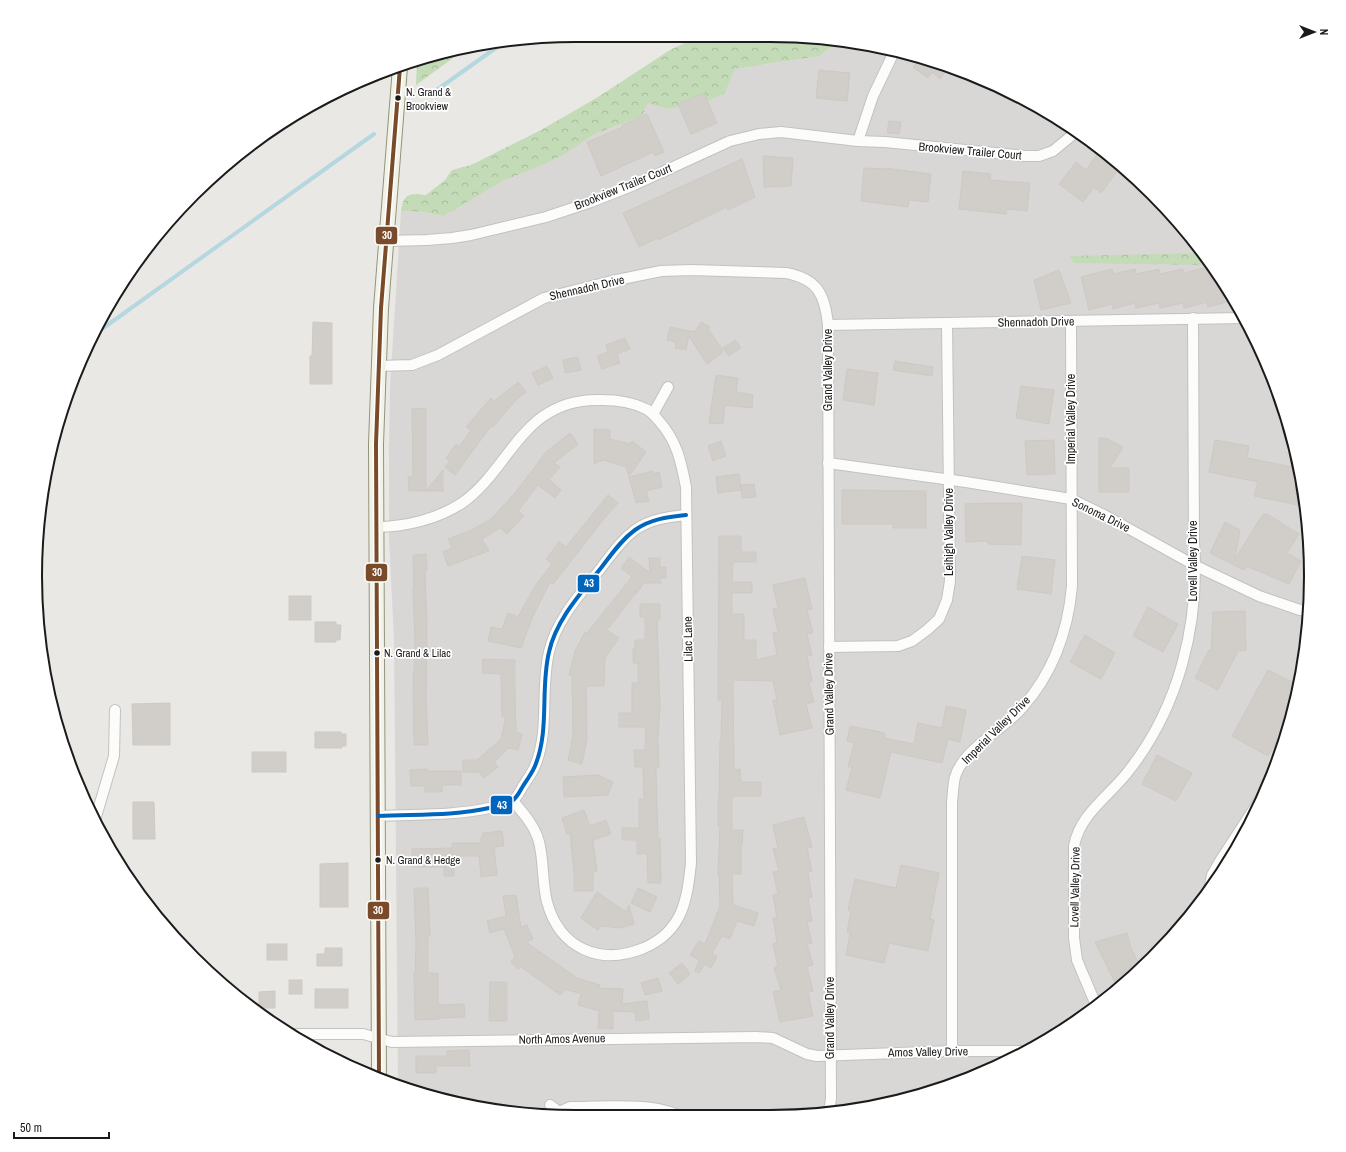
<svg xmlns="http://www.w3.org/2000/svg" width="1346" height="1152" viewBox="0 0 1346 1152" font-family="'Archivo Narrow',sans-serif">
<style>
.residential{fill:#d9d7d5}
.forest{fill:url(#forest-crowns)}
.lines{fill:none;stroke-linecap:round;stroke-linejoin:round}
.stream{stroke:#b4d7e0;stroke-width:4}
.building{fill:#d1ceca;stroke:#cdc9c5}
.street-casing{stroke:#c2c2c0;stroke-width:12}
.secondary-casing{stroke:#92947c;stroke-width:16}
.street{stroke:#fcfcfb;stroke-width:10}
.secondary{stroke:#f2f3e8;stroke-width:14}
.bus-1-casing{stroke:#fff;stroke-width:7}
.bus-2-casing{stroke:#fff;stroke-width:7}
.bus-1{stroke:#7a4b2a;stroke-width:4}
.bus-2{stroke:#0065bd;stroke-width:4}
.bus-dot{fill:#1b1b1b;stroke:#fff;stroke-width:1.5}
.labels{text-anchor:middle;stroke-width:3.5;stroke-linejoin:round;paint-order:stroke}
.bus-label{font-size:11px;fill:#1b1b1b;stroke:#fff;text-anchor:start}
.street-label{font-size:12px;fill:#1b1b1b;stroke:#fff}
.rim{fill:none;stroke:#1b1b1b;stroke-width:2}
.line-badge{stroke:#fff;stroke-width:1.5}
.badge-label{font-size:11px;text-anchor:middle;font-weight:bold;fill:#fff}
</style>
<defs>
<pattern id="forest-crowns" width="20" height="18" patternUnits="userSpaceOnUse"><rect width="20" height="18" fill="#c4dbb7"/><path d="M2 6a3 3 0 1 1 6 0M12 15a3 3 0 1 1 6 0" fill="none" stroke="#a8bb9d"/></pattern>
</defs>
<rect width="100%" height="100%" fill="#eae8e4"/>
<polygon class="residential" points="832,39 840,40 944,64 1009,91 1100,147 1177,219 1238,305 1282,402 1306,505 1310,611 1293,716 1255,815 1199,905 1127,983 1041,1044 944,1088 806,1116 576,1117 471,1107 398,1085 394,638 389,539 389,449 390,387 401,211 423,212 444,216 503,181 539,167 565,154 595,134 642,116 648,103 666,109 725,93 735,69 820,56 832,46"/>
<g class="forest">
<path d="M697 37 832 39V46L820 56 735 69 725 93 703 103 666 109 648 103 642 116 595 134 565 154 539 167 503 181 444 216 423 212 401 211C404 193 409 193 426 195L445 180 452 170 471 165 541 130 598 97 670 50Z"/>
<polygon points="464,50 416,85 417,61 436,53"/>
<polygon points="1201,253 1210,265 1074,263 1069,256"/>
</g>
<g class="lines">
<g class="stream">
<polyline points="431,94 500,45"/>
<polyline points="95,334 374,134"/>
</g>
</g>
<g class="building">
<polygon points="911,56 944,64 950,66 940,79 932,72 928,78 913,67 918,61"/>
<polygon points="819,70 850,73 847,101 816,98"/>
<polygon points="704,93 717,123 691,134 678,104"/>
<polygon points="647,114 664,152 655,156 653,152 601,176 587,142 623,127 622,125"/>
<polygon points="889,121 901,122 899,134 887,133"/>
<polygon points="1097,154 1118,170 1101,193 1094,187 1083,202 1059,184 1076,162 1086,170"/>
<polygon points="763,156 793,158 791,186 764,187"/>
<polygon points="742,159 755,197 728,210 727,207 658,240 658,238 639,247 623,213"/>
<polygon points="864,168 884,169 884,168 931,174 928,202 909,200 908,207 861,201"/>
<polygon points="963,171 991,174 990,180 1030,183 1027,211 1007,209 1006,214 959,209"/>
<polygon points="1211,266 1235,300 1208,307 1207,302 1184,308 1183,303 1160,308 1159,303 1136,308 1135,303 1113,309 1112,304 1089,310 1081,277 1112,269 1113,274 1135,269 1136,274 1159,269 1160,274 1183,269 1184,273"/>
<polygon points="1059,270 1071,303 1041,310 1034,280"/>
<polygon points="313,322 332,323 332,384 310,384 310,356 312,356"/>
<polygon points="701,322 710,327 708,329 722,349 722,353 707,364 689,336 686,350 675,348 676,342 667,340 670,327 695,332"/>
<polygon points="625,338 630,349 617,354 620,363 602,369 597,356 608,352 606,345"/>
<polygon points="735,340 741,348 729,356 723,348"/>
<polygon points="578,357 581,370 565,373 563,360"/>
<polygon points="895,361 933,367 932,376 893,370"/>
<polygon points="547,366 553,378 538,385 532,373"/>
<polygon points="847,369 878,373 874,405 843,400"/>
<polygon points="716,375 738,378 736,392 753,395 752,408 725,405 723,424 709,423"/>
<polygon points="518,382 526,392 516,400 493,427 491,426 455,475 445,467 450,461 446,458 456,444 459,447 471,430 466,427 491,398 494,401"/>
<polygon points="1021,386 1054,390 1049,424 1016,418"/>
<polygon points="426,408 426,491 443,470 443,491 409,491 408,477 413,477 412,409"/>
<polygon points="594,429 610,430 610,439 630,444 632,441 646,452 629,476 626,467 603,460 594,464"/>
<polygon points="570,433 578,444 554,463 560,467 549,480 561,490 555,498 538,485 518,511 524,516 507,534 500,528 482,539 489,551 448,566 443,552 452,548 448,539 472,530 491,519 515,493 546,452"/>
<polygon points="1099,438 1106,438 1123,447 1110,468 1129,468 1129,492 1099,492"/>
<polygon points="1054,440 1055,474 1027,475 1025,441"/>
<polygon points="1215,440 1249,446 1247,458 1298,468 1299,473 1295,494 1300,495 1298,505 1254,496 1258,482 1209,472"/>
<polygon points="721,441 726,456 713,461 708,446"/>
<polygon points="653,471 653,474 659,472 662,487 646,491 649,501 636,503 629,477"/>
<polygon points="739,474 741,490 718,493 716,477"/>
<polygon points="754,484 756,497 742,498 741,485"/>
<polygon points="842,490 926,491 926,528 893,528 893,524 842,524"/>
<polygon points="608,495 618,503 607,515 553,584 550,582 533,616 521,648 488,641 491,627 502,629 508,613 518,617 535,586 552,564 546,559 559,542 566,547"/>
<polygon points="989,503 1022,503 1021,545 988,544 988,541 966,542 965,504"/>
<polygon points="1263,514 1267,514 1299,534 1287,553 1301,561 1289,584 1246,566 1244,570 1210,553 1225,522 1240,530 1235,559"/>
<polygon points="719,536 741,536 741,552 756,552 756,562 733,562 732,582 752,582 752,593 732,593 732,614 744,614 744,640 756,640 756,660 777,655 773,633 778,632 773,609 778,608 773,585 805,578 812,609 807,610 813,633 807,634 812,655 807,656 812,681 809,682 814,702 806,704 812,728 780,735 773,700 777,700 773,681 733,680 734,770 740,769 741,782 761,782 761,796 732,796 732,830 743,830 742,845 741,845 741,874 732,874 733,905 758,913 754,926 737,921 730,939 722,936 712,953 717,957 711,968 705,964 699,973 695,971 699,960 690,955 699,941 705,944 720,906 719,874 718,874 720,826 718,826 718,799 719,799 720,740 721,740 722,700 718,700"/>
<polygon points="426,554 427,570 425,570 427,630 426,698 428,745 414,745 413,672 414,672 415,643 413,587 414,587 413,555"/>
<polygon points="1022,556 1055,560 1051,594 1017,589"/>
<polygon points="629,557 650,573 649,558 660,558 660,567 666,567 666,578 660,578 660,581 662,583 644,583 635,595 633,594 632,598 607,630 619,638 605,658 604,686 586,686 587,739 582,764 568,760 573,736 572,676 569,675 575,651 585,632 587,633 632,577 621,568"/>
<rect x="289" y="596" width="22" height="24"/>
<polygon points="640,604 660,604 660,620 657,620 660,708 658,738 659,767 656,767 657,808 658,838 660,838 661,883 648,883 647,854 637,854 637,840 622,840 622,828 639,828 639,799 644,799 643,767 635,767 634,750 645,750 646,727 619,727 619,713 632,713 632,683 638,683 638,663 633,663 633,648 635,650 635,640 645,640 645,617 640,617"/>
<polygon points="1148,607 1178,624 1163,652 1133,636"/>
<polygon points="1245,611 1246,650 1238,651 1218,690 1195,678 1209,650 1211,651 1213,612"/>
<polygon points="315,622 336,622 336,625 341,625 340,640 336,640 336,642 315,642"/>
<polygon points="1085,635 1115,653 1101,679 1070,662"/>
<polygon points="483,659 515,660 515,694 516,732 522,734 518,750 509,748 494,762 498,767 484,778 479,772 463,772 463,760 477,760 501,739 506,716 502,717 501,674 482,673"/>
<polygon points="1268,670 1298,685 1292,717 1282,736 1280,735 1268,756 1232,736"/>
<polygon points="170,703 170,745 133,745 132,704"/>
<polygon points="946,706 966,710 960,742 948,739 942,763 891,752 880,798 846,790 852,767 848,767 854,743 847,741 850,726 885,733 884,738 914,744 918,723 942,728"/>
<polygon points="315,732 341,732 341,734 346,734 346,746 342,746 342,748 315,748"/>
<rect x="252" y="752" width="34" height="20"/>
<polygon points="1157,755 1192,773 1176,801 1142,784"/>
<polygon points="427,769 427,771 461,771 461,785 442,785 442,792 425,792 425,786 411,786 410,770"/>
<polygon points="598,775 613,782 608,795 564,797 563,777"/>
<polygon points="133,802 154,802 155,839 133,839"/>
<polygon points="584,810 590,826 606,820 611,834 593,840 597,871 593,872 593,891 574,891 574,872 570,833 567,834 562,818"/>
<polygon points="804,817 812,847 807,848 812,871 808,872 812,897 808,898 812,921 807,922 812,943 807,944 813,965 807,967 813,991 808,992 813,1016 780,1022 773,992 781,990 774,968 778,967 773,944 777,943 773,918 777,919 773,895 778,894 773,872 779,871 773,849 778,848 773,825"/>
<polygon points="502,831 504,846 494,847 497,875 481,877 479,856 454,856 454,876 444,876 444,867 413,867 412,849 452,848 452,843 481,843 481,837 483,837 483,833"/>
<polygon points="348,863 348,907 320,907 320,864"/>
<polygon points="901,865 939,873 930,919 934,920 928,951 889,943 884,963 846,955 850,933 847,932 851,911 848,910 855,879 896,888"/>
<polygon points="414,888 428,888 430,936 428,936 428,973 438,973 438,1003 439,1003 439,1005 464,1004 465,1017 439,1018 439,1019 415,1020 414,973 415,973 416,944"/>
<polygon points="638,888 657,897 650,912 631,903"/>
<polygon points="597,892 626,912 629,905 634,924 620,928 601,926 598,930 581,918"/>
<polygon points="516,895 521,927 527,925 533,939 526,942 577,978 600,985 599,988 623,989 622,1004 647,1001 649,1019 636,1021 635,1012 613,1011 613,1029 598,1028 599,1011 578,1005 581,994 565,989 560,995 521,967 518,969 511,962 515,957 504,929 490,933 487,921 506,916 503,896"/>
<polygon points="1127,933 1131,948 1141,968 1127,983 1118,989 1095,942"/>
<rect x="267" y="944" width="20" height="16"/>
<polygon points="325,948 342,948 342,966 317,966 317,954 325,954"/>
<polygon points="682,963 690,974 678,984 669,973"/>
<polygon points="658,978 662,991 645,995 641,983"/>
<rect x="289" y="980" width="13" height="14"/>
<polygon points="490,982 507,982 507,1021 489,1021"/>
<rect x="315" y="989" width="33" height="19"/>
<polygon points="275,991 275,1008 259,1008 259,992"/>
<polygon points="469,1050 470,1066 436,1066 436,1073 416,1073 416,1056 447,1056 447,1051"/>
</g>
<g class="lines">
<g class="street-casing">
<g id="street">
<polyline points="858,141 873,96 894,52"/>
<polyline points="386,241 427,240 452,238 471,235 546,217 591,202 634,185 730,141 759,134 781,132 858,141 885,142 1025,156 1039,156 1053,151 1076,132"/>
<polyline points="828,325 1244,318"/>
<path d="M378 366 412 365 438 355 544 298 612 281 661 271 691 270 786 273C818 279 825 295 828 325L831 1099 829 1111"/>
<polyline points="653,414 668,387"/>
<polyline points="828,463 966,482 1071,499 1106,516 1196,566 1259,596 1300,610 1310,611"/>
<path d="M376 527C405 527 438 519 462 503 495 480 511 440 542 417 560 404 580 399 602 400 617 400 632 402 646 409 651 411 655 416 659 421 677 441 681 461 686 487L691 863C687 900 683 931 644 948 600 966 560 949 547 902 542 882 544 861 539 842 535 826 523 813 513 801"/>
<polyline points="829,647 898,646 912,641 927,630 939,619 947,600 950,581 947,323"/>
<path d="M378 816C415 814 453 816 489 808 496 806 506 805 512 801 517 798 520 791 523 786 527 780 532 773 535 766 550 730 540 689 549 652 556 620 581 593 601 568 611 555 621 540 635 530 650 519 668 517 686 515"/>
<polyline points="95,820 114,756 115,710"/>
<polyline points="1209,890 1212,875 1220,861 1263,795"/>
<path d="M1096 1005 1077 960 1074 938V846C1080 814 1108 797 1127 773 1179 708 1200 624 1194 541L1193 318"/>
<polyline points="290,1034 363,1034 392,1042 756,1037 773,1038 807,1054 817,1056 952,1051 1025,1051"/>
<path d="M952 1051V802C953 794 953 785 955 777 963 749 1003 730 1022 708 1053 673 1068 632 1072 586L1071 321"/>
<polyline points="550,1105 559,1112"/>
<path d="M559 1112 570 1107C598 1107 656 1102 679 1116"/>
</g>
</g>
<g class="secondary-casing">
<polyline id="secondary" points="379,1079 376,444 381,308 400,67"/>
</g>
<use href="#street" class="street"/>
<use href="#secondary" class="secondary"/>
<g class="bus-1-casing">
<polyline id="bus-1" points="379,1079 376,444 381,308 400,67"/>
</g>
<g class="bus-2-casing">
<path id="bus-2" d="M378 816C415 814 453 816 489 808 496 806 506 805 512 801 517 798 520 791 523 786 527 780 532 773 535 766 550 730 540 689 549 652 556 620 581 593 601 568 611 555 621 540 635 530 650 519 668 517 686 515"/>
</g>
<use href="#bus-1" class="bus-1"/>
<use href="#bus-2" class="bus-2"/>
</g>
<g class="bus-dot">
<circle cx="398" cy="98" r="3.5"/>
<circle cx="377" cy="653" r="3.5"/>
<circle cx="378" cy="860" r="3.5"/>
</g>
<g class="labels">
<g class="bus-label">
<text x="406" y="96">N. Grand &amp;<tspan x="406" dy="14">Brookview</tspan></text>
<text x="384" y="657">N. Grand &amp; Lilac</text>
<text x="386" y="864">N. Grand &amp; Hedge</text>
</g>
<g class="street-label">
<text transform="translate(970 151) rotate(5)" y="4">Brookview Trailer Court</text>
<text transform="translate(623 187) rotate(-22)" y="4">Brookview Trailer Court</text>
<text transform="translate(587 288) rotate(-13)" y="4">Shennadoh Drive</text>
<text transform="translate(1036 322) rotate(-1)" y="4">Shennadoh Drive</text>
<text transform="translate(828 370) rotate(-90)" y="4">Grand Valley Drive</text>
<text transform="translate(1071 419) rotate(-90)" y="4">Imperial Valley Drive</text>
<text transform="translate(1101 515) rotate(26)" y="4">Sonoma Drive</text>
<text transform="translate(949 532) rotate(-90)" y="4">Leihigh Valley Drive</text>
<text transform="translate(1193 561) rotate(-90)" y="4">Lovell Valley Drive</text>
<text transform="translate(688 639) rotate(-91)" y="4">Lilac Lane</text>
<text transform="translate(829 694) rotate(-91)" y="4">Grand Valley Drive</text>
<text transform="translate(996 730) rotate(-45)" y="4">Imperial Valley Drive</text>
<text transform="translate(1075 887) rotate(-89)" y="4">Lovell Valley Drive</text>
<text transform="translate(830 1018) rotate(-90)" y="4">Grand Valley Drive</text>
<text transform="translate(562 1039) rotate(-1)" y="4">North Amos Avenue</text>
<text transform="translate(928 1052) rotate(-1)" y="4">Amos Valley Drive</text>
</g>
</g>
<path d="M0 0H1346V1152H0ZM576 42H770A534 534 0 0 1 1304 576V576A534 534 0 0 1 770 1110H576A534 534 0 0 1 42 576V576A534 534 0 0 1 576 42Z" fill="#fff" fill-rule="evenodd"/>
<path class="rim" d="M576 42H770A534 534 0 0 1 1304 576V576A534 534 0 0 1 770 1110H576A534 534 0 0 1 42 576V576A534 534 0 0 1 576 42Z"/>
<g class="line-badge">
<rect x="375" y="226" width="23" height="19" rx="4" fill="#7a4b2a"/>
<rect x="365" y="563" width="23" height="19" rx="4" fill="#7a4b2a"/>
<rect x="577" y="574" width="23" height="19" rx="4" fill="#0065bd"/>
<rect x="490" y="795" width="23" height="20" rx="4" fill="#0065bd"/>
<rect x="367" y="901" width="23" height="19" rx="4" fill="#7a4b2a"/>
</g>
<g class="badge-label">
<text x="387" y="239">30</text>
<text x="377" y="576">30</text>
<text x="589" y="587">43</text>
<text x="502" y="809">43</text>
<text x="378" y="914">30</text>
</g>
<g transform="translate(1314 32) rotate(90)" stroke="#ffffff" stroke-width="3" paint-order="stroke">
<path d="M0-3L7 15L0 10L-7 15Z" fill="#1b1b1b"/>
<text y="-6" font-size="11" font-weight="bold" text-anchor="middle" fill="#1b1b1b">N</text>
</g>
<path d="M14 1132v6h95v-6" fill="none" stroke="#1b1b1b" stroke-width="2"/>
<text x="20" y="1132" font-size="12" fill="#1b1b1b" stroke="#ffffff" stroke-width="3" paint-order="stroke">50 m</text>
</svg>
